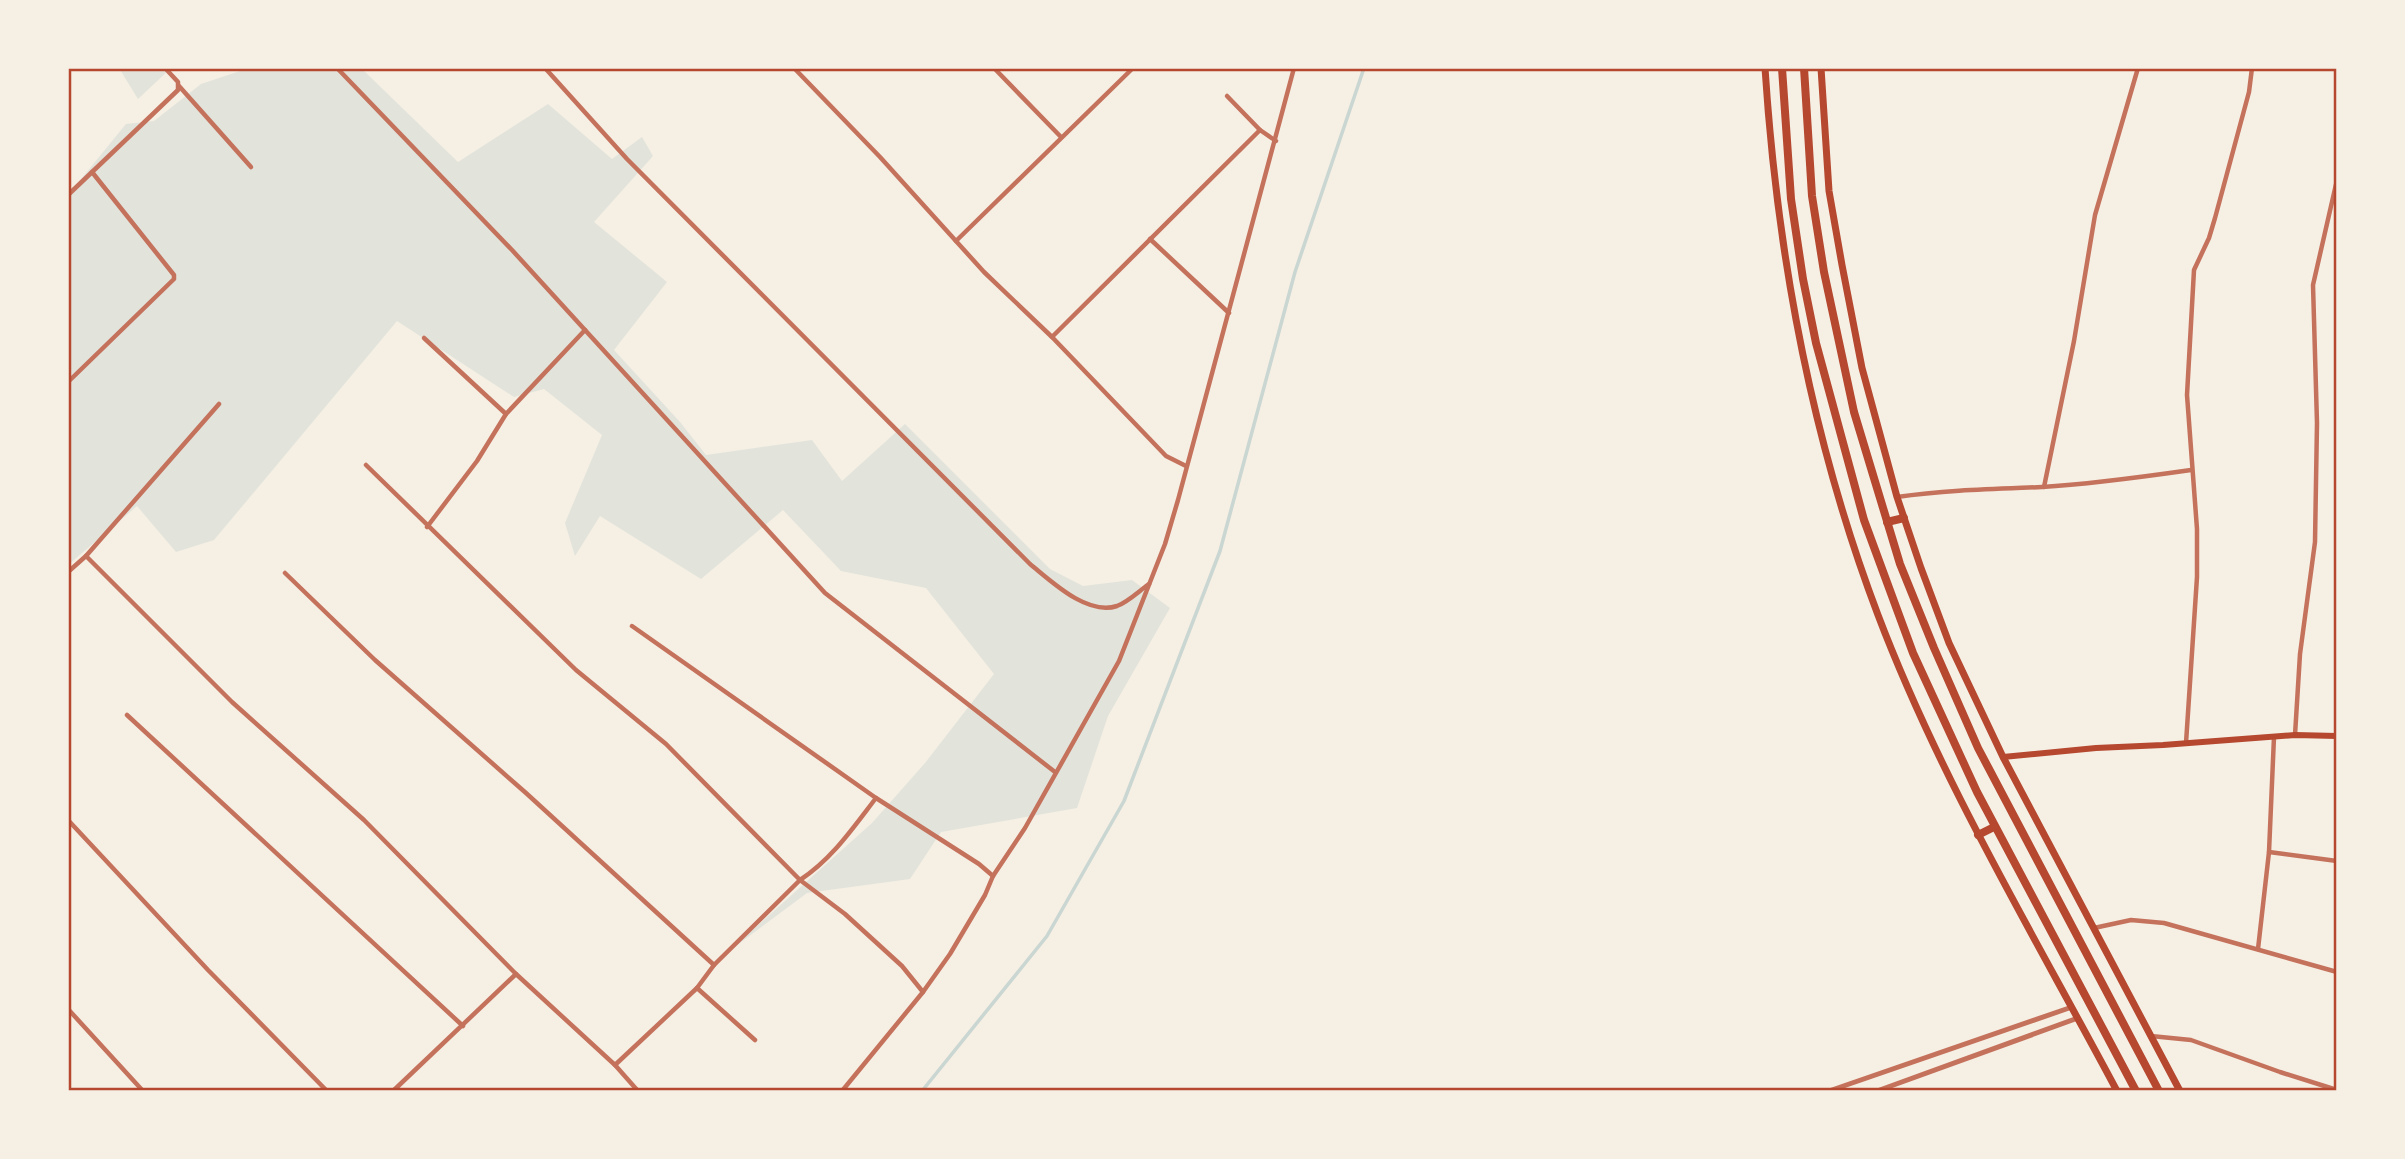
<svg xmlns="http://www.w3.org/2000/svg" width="2405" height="1159" viewBox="0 0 2405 1159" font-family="'Roboto Serif',serif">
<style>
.green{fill:#e2e4dc}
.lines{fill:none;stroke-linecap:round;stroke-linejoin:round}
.stream{stroke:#c9d6d2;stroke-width:3.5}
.minor{stroke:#c5725c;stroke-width:4.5}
.tertiary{stroke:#c5725c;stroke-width:5}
.secondary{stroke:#b5482f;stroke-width:6}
.primary{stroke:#b5482f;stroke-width:7}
.motorway{stroke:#b5482f;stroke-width:8}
.neatline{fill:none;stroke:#b5482f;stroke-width:2.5}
</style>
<rect width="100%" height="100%" fill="#f6efe4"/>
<g class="green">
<polygon points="119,68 171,68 138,99"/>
<polygon points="249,68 361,68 458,162 548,104 612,159 642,137 653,156 594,222 667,282 614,350 680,422 706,455 812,440 842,481 905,424 1050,569 1083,586 1132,580 1170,608 1108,716 1077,808 941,832 910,879 807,893 728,952 872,823 925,763 994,674 926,588 841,571 783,510 701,579 600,516 575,556 565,523 602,435 544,389 514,397 397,321 214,540 176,552 137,506 68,565 68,195 126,124 154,121 201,84"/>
</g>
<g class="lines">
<polyline class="stream" points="922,1091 1047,936 1124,801 1220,551 1295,272 1364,68"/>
<g class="minor">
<polyline points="337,68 512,250 825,593 1055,772"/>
<path d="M545 68 627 159 1030 564C1051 581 1087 616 1117 606 1128 602 1139 591 1149 584"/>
<polyline points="794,68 880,157 984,272 1052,337 1166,456 1186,466"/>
<polyline points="994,68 1061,137"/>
<polyline points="179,86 251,167"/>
<polyline points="1227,96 1260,130"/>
<polyline points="68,195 178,90 178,82 165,68"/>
<polyline points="1150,239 1229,313"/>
<polyline points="956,241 1133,68"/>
<polyline points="1052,337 1260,130 1276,141"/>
<polyline points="424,338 506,414"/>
<polyline points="68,382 174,279 174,275 92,172"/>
<polyline points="366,465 576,670 666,744 800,880 845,914 902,966 923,992"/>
<polyline points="2044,487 2074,341 2095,215 2138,68"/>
<path d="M1897 497C1945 490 1993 489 2042 487 2092 484 2142 477 2191 470"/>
<polyline points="427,527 477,461 506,414 585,330"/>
<polyline points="86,556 232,702 364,820 516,974 615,1065 638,1091"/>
<polyline points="68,572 86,556 219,404"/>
<polyline points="285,573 375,660 526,793 714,965"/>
<polyline points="632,626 876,798 979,864 993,876"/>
<polyline points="127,715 463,1026"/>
<polyline points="2295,735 2300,654 2315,542 2317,423 2313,285 2337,180"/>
<polyline points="2186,743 2197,577 2197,529 2187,395 2194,270 2209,238 2215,218 2249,92 2252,68"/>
<polyline points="68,820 208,970 327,1091"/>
<polyline points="2269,852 2337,861"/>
<polyline points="2094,928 2131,920 2164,923 2337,972"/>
<polyline points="2258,949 2269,852 2274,737"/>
<polyline points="697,988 755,1040"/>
<polyline points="68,1009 143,1091"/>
<polyline points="2151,1036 2191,1040 2280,1072 2337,1090"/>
<path d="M615 1065 697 988 714 965 800 880C832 859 853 828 876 798"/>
<polyline points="393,1091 516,974"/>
<polyline points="842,1091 923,992 950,954 985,895 993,876 1025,828 1119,661 1165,544 1178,500 1294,68"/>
</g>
<g class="tertiary">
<polyline points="1829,1091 2072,1007"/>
<polyline points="1877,1091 2078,1018"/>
</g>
<polyline class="secondary" points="2003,757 2096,748 2163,745 2295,735 2337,736"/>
<g class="primary">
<path d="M1765 68C1777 253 1812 441 1878 615 1941 781 2034 935 2117 1091"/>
<polyline points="1821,68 1829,191 1842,265 1862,368 1897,497 1921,568 1949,643 2003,757 2180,1091"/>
</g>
<g class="motorway">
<polyline points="1782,68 1791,199 1803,279 1816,343 1864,520 1913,653 1977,792 2136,1091"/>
<polyline points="1804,68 1812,196 1824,272 1854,412 1900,564 1934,648 1978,748 2159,1091"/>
<polyline points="1887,522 1904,518"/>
<polyline points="1978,835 1994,827"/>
</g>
</g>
<rect width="2405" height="1159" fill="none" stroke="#f6efe4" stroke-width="140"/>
<rect x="70" y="70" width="2265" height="1019" class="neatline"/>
</svg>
